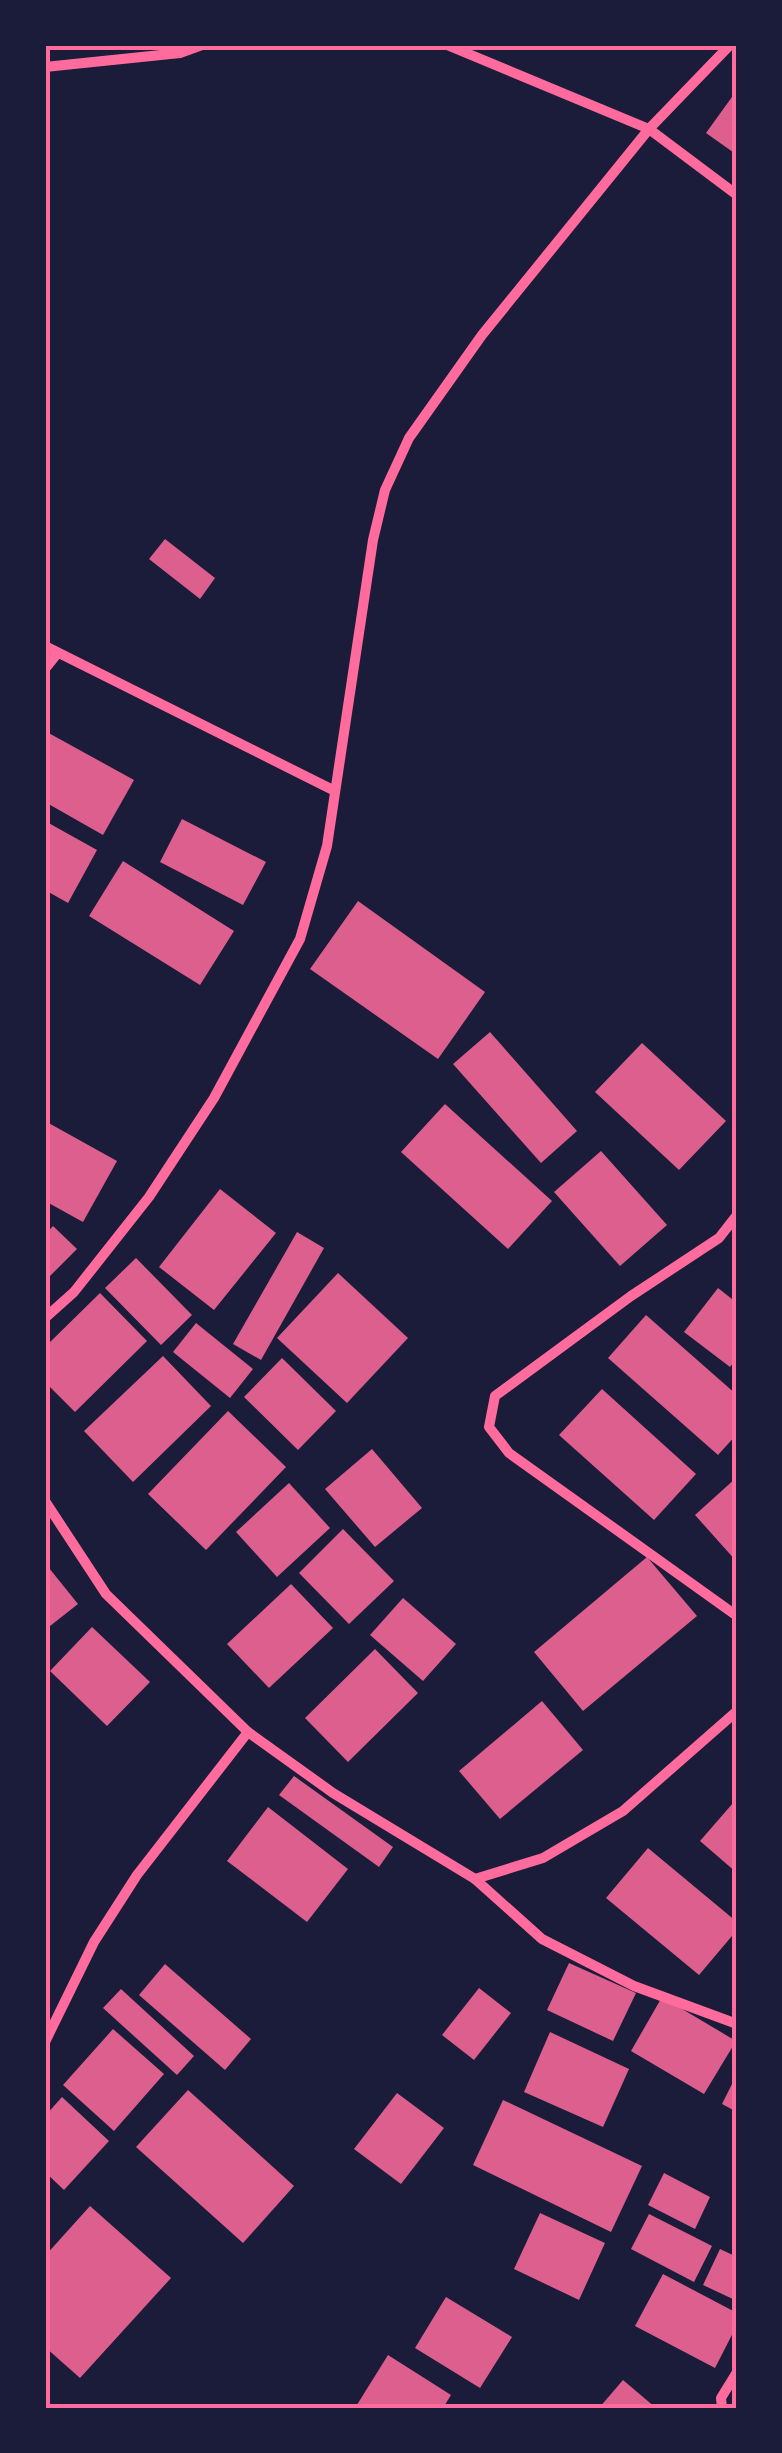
<svg xmlns="http://www.w3.org/2000/svg" width="782" height="2453" font-family="'Alegreya Sans',sans-serif">
  <rect width="100%" height="100%" fill="#1b1b3a"/>
  <!-- building -->
  <g fill="#dd5f8e">
    <path d="M737 90V155L706 133Z"/>
    <path d="M165 539 215 578 200 599 149 559Z"/>
    <path d="M45 731 134 780 103 835 45 802Z"/>
    <path d="M182 819 266 862 243 905 160 862Z"/>
    <path d="M45 821 97 850 68 903 45 890Z"/>
    <path d="M123 861 234 931 200 985 89 916Z"/>
    <path d="M358 901 485 992 438 1059 310 969Z"/>
    <path d="M490 1032 577 1131 541 1163 453 1064Z"/>
    <path d="M642 1043 726 1121 679 1170 595 1092Z"/>
    <path d="M445 1104 552 1201 508 1249 401 1152Z"/>
    <path d="M45 1121 117 1161 83 1222 45 1201Z"/>
    <path d="M601 1151 667 1225 620 1266 554 1192Z"/>
    <path d="M220 1189 276 1233 214 1310 159 1267Z"/>
    <path d="M53 1226 77 1249 45 1281V1235Z"/>
    <path d="M297 1232 324 1248 261 1360 233 1344Z"/>
    <path d="M136 1258 192 1315 161 1345 105 1288Z"/>
    <path d="M338 1273 408 1338 347 1403 277 1338Z"/>
    <path d="M718 1288 737 1303V1358L730 1367 684 1332Z"/>
    <path d="M100 1293 147 1341 75 1412 45 1382V1347Z"/>
    <path d="M646 1315 737 1395V1434L718 1455 608 1358Z"/>
    <path d="M196 1323 253 1369 230 1398 173 1352Z"/>
    <path d="M163 1356 211 1406 133 1482 84 1431Z"/>
    <path d="M282 1358 336 1411 298 1450 244 1397Z"/>
    <path d="M602 1389 696 1474 654 1520 559 1435Z"/>
    <path d="M228 1411 286 1467 206 1550 148 1494Z"/>
    <path d="M372 1449 422 1508 375 1547 325 1489Z"/>
    <path d="M737 1477V1562L695 1515Z"/>
    <path d="M289 1483 330 1528 277 1577 236 1532Z"/>
    <path d="M343 1529 394 1581 349 1624 299 1573Z"/>
    <path d="M647 1557 697 1616 583 1711 534 1652Z"/>
    <path d="M45 1563 78 1604 45 1630Z"/>
    <path d="M291 1584 333 1628 269 1688 227 1644Z"/>
    <path d="M403 1598 456 1644 423 1681 370 1635Z"/>
    <path d="M92 1627 150 1682 107 1726 50 1671Z"/>
    <path d="M375 1649 418 1693 348 1762 305 1718Z"/>
    <path d="M542 1701 583 1750 500 1819 459 1771Z"/>
    <path d="M294 1776 393 1847 379 1867 279 1795Z"/>
    <path d="M733 1803 737 1806V1873L700 1841Z"/>
    <path d="M268 1807 348 1869 307 1922 227 1861Z"/>
    <path d="M648 1848 737 1922V1930L699 1975 606 1898Z"/>
    <path d="M569 1963 636 1993 613 2041 547 2010Z"/>
    <path d="M165 1964 251 2039 225 2070 139 1995Z"/>
    <path d="M479 1988 511 2013 474 2060 442 2035Z"/>
    <path d="M121 1989 194 2056 177 2075 103 2008Z"/>
    <path d="M662 1997 736 2041 704 2094 631 2051Z"/>
    <path d="M113 2029 164 2074 114 2131 63 2085Z"/>
    <path d="M550 2032 629 2069 603 2127 524 2092Z"/>
    <path d="M737 2074V2112L722 2104Z"/>
    <path d="M188 2090 294 2186 243 2243 136 2147Z"/>
    <path d="M397 2093 444 2128 401 2184 354 2149Z"/>
    <path d="M62 2097 109 2141 64 2190 45 2172V2116Z"/>
    <path d="M503 2100 642 2166 611 2232 473 2165Z"/>
    <path d="M664 2173 710 2197 695 2229 648 2205Z"/>
    <path d="M90 2206 171 2278 80 2378 45 2347V2256Z"/>
    <path d="M540 2213 605 2243 579 2300 514 2269Z"/>
    <path d="M649 2214 712 2246 694 2282 631 2249Z"/>
    <path d="M720 2249 737 2257V2301L703 2285Z"/>
    <path d="M663 2274 737 2313V2325L715 2368 635 2326Z"/>
    <path d="M446 2297 512 2337 480 2388 415 2348Z"/>
    <path d="M388 2355 451 2395 443 2408H355Z"/>
    <path d="M623 2380 656 2408H599Z"/>
  </g>
  <g fill="none" stroke-linecap="round" stroke-linejoin="round">
    <!-- minor -->
    <g stroke="#ff6b9d" stroke-width="10">
      <path d="M447 45 649 129 737 195"/>
      <path d="M45 67 180 53 202 45"/>
      <path d="M45 646 335 791"/>
      <path d="M45 669 57 654"/>
      <path d="M737 1215 719 1238 631 1296 495 1396 489 1427 509 1453 737 1616"/>
      <path d="M45 1318 74 1292 149 1197 214 1098 300 939 327 846 373 540 385 490 409 438 482 335 649 129 730 45"/>
      <path d="M45 1501 106 1594 248 1732 333 1793 475 1879 542 1939 634 1986 737 2024"/>
      <path d="M475 1879 543 1858 623 1811 737 1711"/>
      <path d="M45 2042 94 1942 137 1875 248 1732"/>
      <path d="M722 2408 721 2398 737 2372"/>
    </g>
  </g>
  <!-- border -->
  <rect width="782" height="2453" fill="none" stroke="#1b1b3a" stroke-width="95"/>
  <rect x="48" y="48" width="686" height="2358" fill="none" stroke="#ff6b9d" stroke-width="4"/>
</svg>
